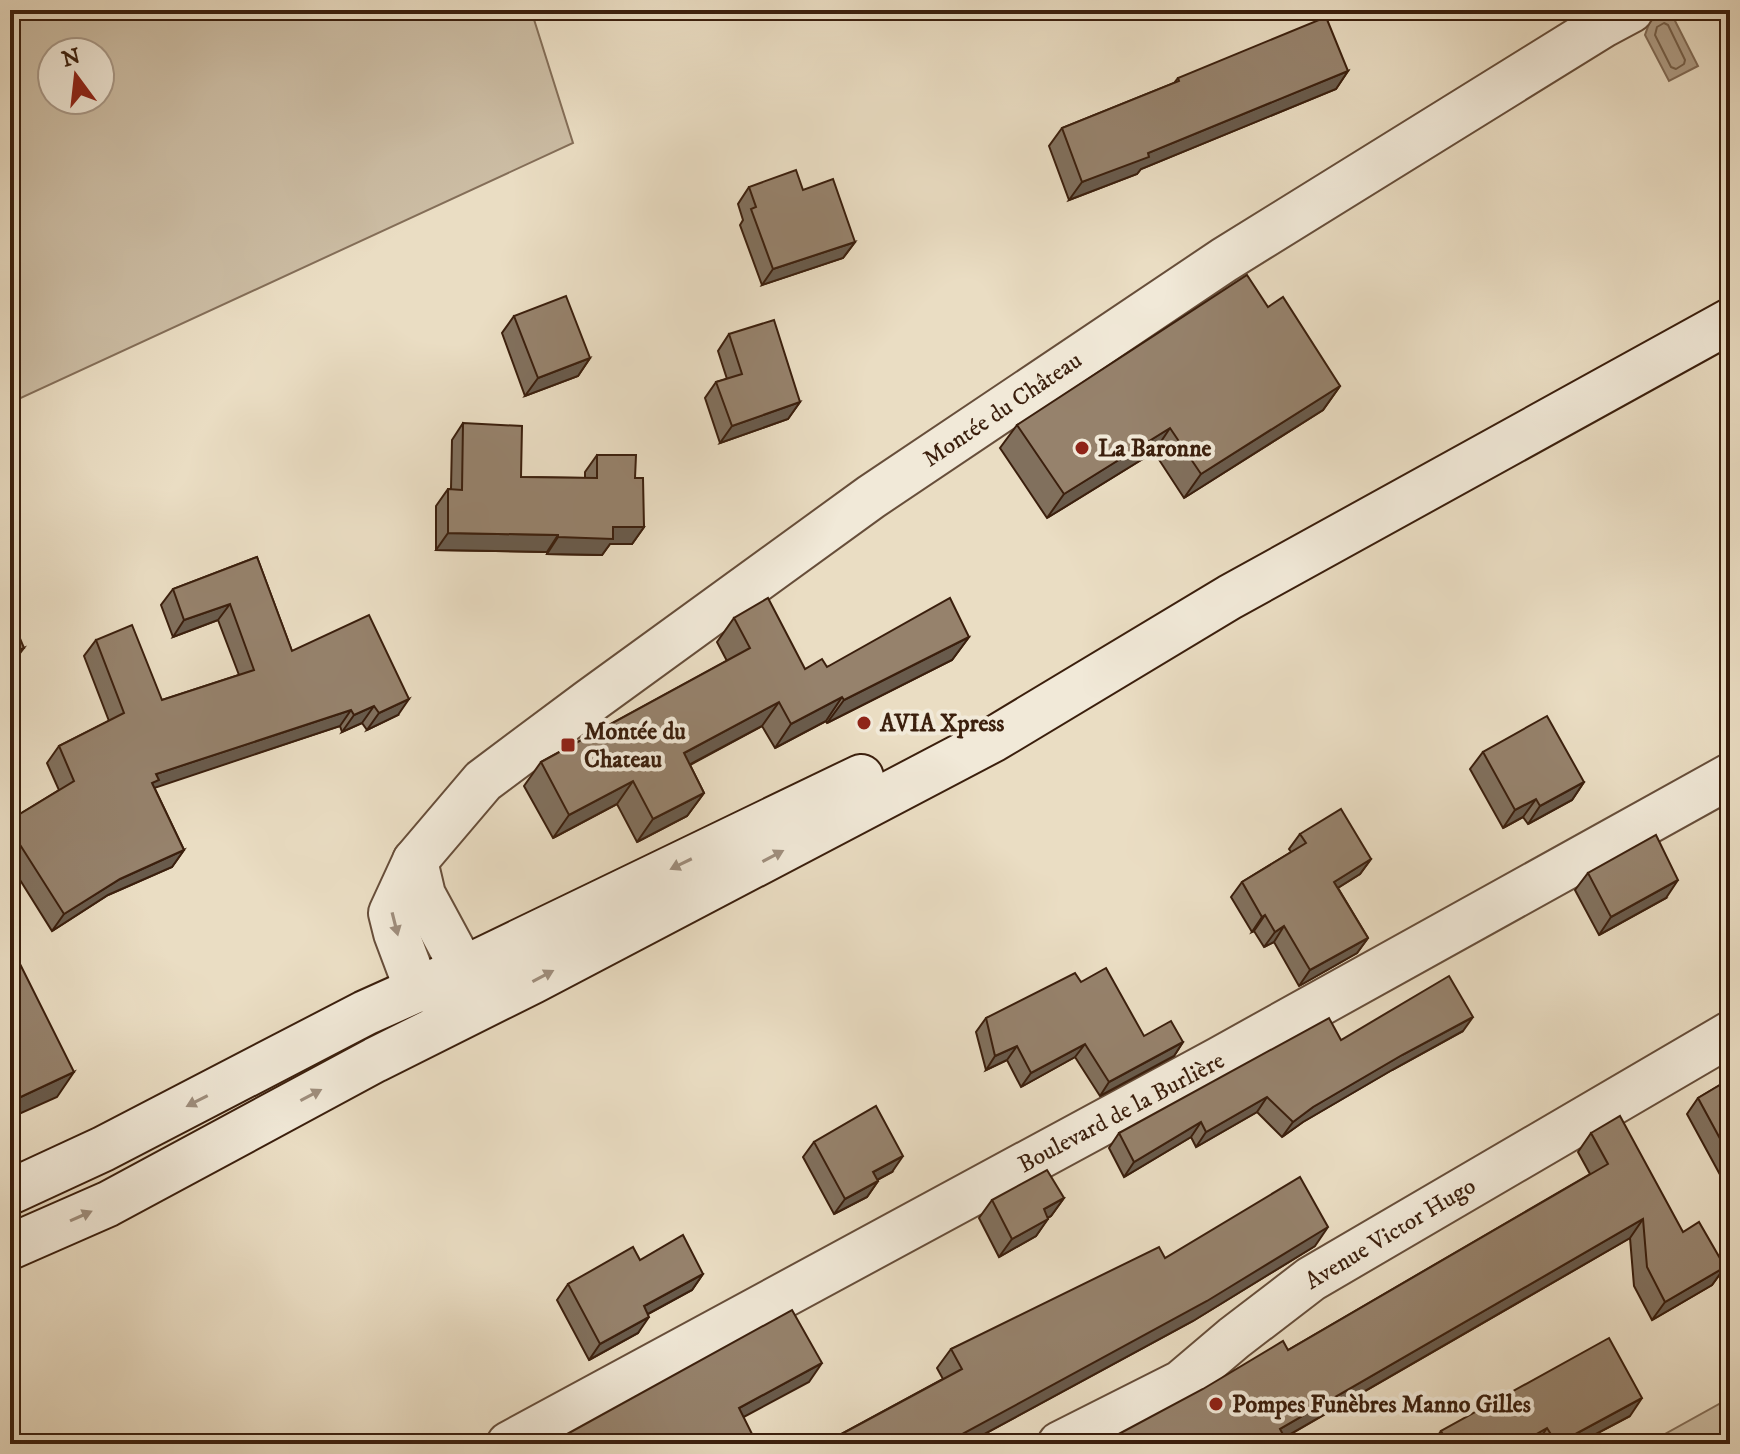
<svg xmlns="http://www.w3.org/2000/svg" width="1740" height="1454" font-family="'IM FELL DW Pica',serif">
  <rect width="100%" height="100%" fill="#eaddc3"/>
  <filter id="stains"><feTurbulence type="fractalNoise" baseFrequency=".0025" numOctaves="4"/><feColorMatrix values="0 0 0 0 .2 0 0 0 0 .09 0 0 0 0 .02 0 0 0 .5 -.17"/></filter>
  <radialGradient id="worn" r=".72"><stop offset=".6" stop-color="#630" stop-opacity="0"/><stop offset="1" stop-color="#630" stop-opacity=".3"/></radialGradient>
  <!-- green -->
  <g fill="#ccbda4" stroke="#846e58" stroke-width="2" fill-rule="evenodd">
    <path d="M10 10H531L573 143 10 403ZM52 52H100V100H52Z"/>
    <path d="M1730 1398V1444H1647Z"/>
  </g>
  <!-- water -->
  <path fill="#ae9c85" stroke="#806a55" stroke-width="2" d="M1670 11 1698 66 1669 81 1645 35 1650 21Z"/>
  <g fill="none" stroke-linecap="round" stroke-linejoin="round">
    <!-- shore -->
    <path stroke="#745e49" stroke-width="2" d="M1664 23 1668 25 1685 60 1684 64 1676 69 1671 67 1655 35 1657 27Z"/>
    <defs>
      <path id="minor" d="M509 1444 1220 1059 1730 776"/>
      <g id="tertiary">
        <path d="M415 861 423 895 463 969 432 992"/>
        <path d="M456 992 435 988 417 989 396 933 391 913 415 861 483 781 590 701 871 497 1224 260 1603 25 1631 10"/>
        <path d="M1060 1444 1181 1383 1234 1338 1311 1279 1730 1034"/>
      </g>
      <g id="secondary">
        <path d="M10 1192 103 1149 365 1013 463 969 861 777"/>
        <path d="M10 1247 108 1204 375 1060 533 981 994 739 1230 597 1730 321"/>
      </g>
    </defs>
    <!-- minor casing -->
    <use href="#minor" stroke="#674e3a" stroke-width="48"/>
    <!-- tertiary casing -->
    <use href="#tertiary" stroke="#674e3a" stroke-width="48"/>
    <!-- secondary casing -->
    <use href="#secondary" stroke="#3b1f0d" stroke-width="48"/>
    <!-- minor -->
    <use href="#minor" stroke="#f1e9d8" stroke-width="44"/>
    <!-- tertiary -->
    <use href="#tertiary" stroke="#f1e9d8" stroke-width="44"/>
    <!-- secondary -->
    <use href="#secondary" stroke="#f1e9d8" stroke-width="44"/>
  </g>
  <!-- wall -->
  <g fill="#81705d" stroke="#3b1f0d" stroke-width="2">
    <path d="M1730 49V76L1722 60Z"/>
    <path d="M1348 71 1336 89 1141 169 1137 174 1069 200 1049 146 1062 128 1174 83 1178 78Z"/>
    <path d="M749 187 803 190 855 242 843 258 762 285 740 225 743 220 738 204Z"/>
    <path d="M1268 307 1340 386 1323 410 1184 498 1154 452 1047 518 1000 448 1017 425Z"/>
    <path d="M514 316 590 358 578 376 525 396 502 333Z"/>
    <path d="M729 334 800 402 788 419 720 443 705 398 716 382 727 379 718 351Z"/>
    <path d="M463 423 521 477 585 478V472L597 455 635 478 644 527 632 544H610L602 555 547 554V552L436 550V506L448 489H451L452 440Z"/>
    <path d="M257 557 292 651 398 715 367 730 362 723 342 732 340 726 154 787 184 850 172 867 108 895 52 931 10 864V820L59 790 47 763 59 746 109 721 84 656 96 640 162 700 239 675 218 620 173 637 161 605 173 589Z"/>
    <path d="M734 618 805 669 827 667 969 637 952 660 827 723 826 721 775 748 762 726 690 765 704 793 687 816 637 842 617 804 553 838 524 786 541 762 727 661 717 642Z"/>
    <path d="M1483 752 1584 782 1572 800 1528 824 1523 817 1503 828 1470 769Z"/>
    <path d="M1300 834 1371 859 1360 874 1338 888 1368 938 1357 953 1299 986 1274 942 1264 947 1254 931 1252 932 1231 897 1242 882 1291 852 1289 849Z"/>
    <path d="M1588 873 1666 898 1599 935 1575 890Z"/>
    <path d="M1081 982 1144 1036 1183 1042 1174 1056 1100 1096 1075 1057 1021 1087 1007 1060 986 1070 976 1032 986 1018Z"/>
    <path d="M1463 1031 1392 1070 1303 1122 1282 1137 1257 1112 1196 1147 1191 1137 1124 1177 1109 1148 1119 1133 1341 1040Z"/>
    <path d="M1730 1079V1193L1687 1114 1698 1098Z"/>
    <path d="M1591 1133 1683 1232 1725 1267 1712 1285 1652 1320 1634 1286 1630 1238 1284 1438 1100 1444 1288 1350 1590 1174 1578 1152Z"/>
    <path d="M814 1142 892 1172 877 1180 878 1181 867 1197 834 1214 803 1157Z"/>
    <path d="M1064 1198 1051 1216 1048 1218 1036 1236 999 1257 979 1218 992 1200Z"/>
    <path d="M1315 1246 1193 1321 966 1444H823L943 1379 937 1368 951 1349 1165 1258Z"/>
    <path d="M640 1260 703 1274 692 1290 648 1314 638 1333 589 1360 557 1300 568 1284Z"/>
    <path d="M1630 1416 1577 1444H1432L1441 1431Z"/>
  </g>
  <!-- shaded-wall -->
  <g fill="#695b4c" stroke="#3b1f0d" stroke-width="2">
    <path d="M1348 71 1336 89 1141 169 1137 174 1069 200 1082 182 1148 153Z"/>
    <path d="M855 242 843 258 762 285 773 269Z"/>
    <path d="M590 358 578 376 525 396 538 378Z"/>
    <path d="M1340 386 1323 410 1184 498 1201 474Z"/>
    <path d="M800 402 788 419 720 443 732 426Z"/>
    <path d="M1170 428 1154 452 1047 518 1064 494Z"/>
    <path d="M613 527H644L632 544H610L602 555 547 554 558 537Z"/>
    <path d="M448 533 558 535 547 552 436 550Z"/>
    <path d="M230 604 218 620 173 637 184 620Z"/>
    <path d="M969 637 952 660 827 723 844 700Z"/>
    <path d="M24 648 12 664 10 665V654Z"/>
    <path d="M842 697 826 721 775 748 791 724Z"/>
    <path d="M409 699 398 715 367 730 379 713Z"/>
    <path d="M779 702 762 726 668 776 684 753Z"/>
    <path d="M374 706 362 723 342 732 354 715Z"/>
    <path d="M351 710 340 726 154 788 147 796 156 774Z"/>
    <path d="M633 781 617 804 553 838 569 815Z"/>
    <path d="M1584 782 1572 800 1528 824 1540 806Z"/>
    <path d="M704 793 687 816 637 842 653 819Z"/>
    <path d="M1536 799 1523 817 1503 828 1515 810Z"/>
    <path d="M184 850 172 867 108 895 52 931 64 914 120 879Z"/>
    <path d="M1371 859 1360 874 1323 897 1334 882Z"/>
    <path d="M1678 880 1666 898 1599 935 1611 917Z"/>
    <path d="M1265 915 1254 931 1252 932 1262 917Z"/>
    <path d="M1284 926 1274 942 1264 947 1275 932Z"/>
    <path d="M1368 938 1357 953 1299 986 1310 970Z"/>
    <path d="M1473 1017 1463 1031 1392 1070 1303 1122 1282 1137 1293 1122 1313 1107 1402 1055Z"/>
    <path d="M1183 1042 1174 1056 1100 1096 1109 1082Z"/>
    <path d="M1085 1044 1075 1057 1021 1087 1031 1073Z"/>
    <path d="M1017 1046 1007 1060 986 1070 995 1056Z"/>
    <path d="M74 1072 57 1097 10 1118V1102Z"/>
    <path d="M1267 1097 1257 1112 1196 1147 1206 1132Z"/>
    <path d="M1201 1122 1191 1137 1124 1177 1134 1162Z"/>
    <path d="M903 1156 892 1172 862 1188 873 1172Z"/>
    <path d="M878 1181 867 1197 834 1214 845 1199Z"/>
    <path d="M1064 1198 1051 1216 1031 1227 1044 1209Z"/>
    <path d="M1048 1219 1036 1236 999 1257 1012 1239Z"/>
    <path d="M1643 1219 1630 1238 1273 1444 1280 1429Z"/>
    <path d="M1328 1227 1315 1246 1193 1321 966 1444H944Z"/>
    <path d="M1725 1267 1712 1285 1652 1320 1665 1302Z"/>
    <path d="M703 1274 692 1290 633 1322 644 1306Z"/>
    <path d="M649 1317 638 1333 589 1360 600 1344Z"/>
    <path d="M822 1363 809 1382 725 1427 739 1408Z"/>
    <path d="M1642 1398 1630 1416 1577 1444H1557Z"/>
    <path d="M1547 1428 1536 1444H1519Z"/>
  </g>
  <!-- building -->
  <g fill="#96826c" stroke="#3b1f0d" stroke-width="2">
    <path d="M1326 17 1348 71 1148 153 1149 157 1082 182 1062 128 1179 81 1178 78Z"/>
    <path d="M796 170 803 190 833 179 855 242 773 269 751 209 756 207 749 187Z"/>
    <path d="M1247 275 1268 307 1283 297 1340 386 1201 474 1170 428 1064 494 1017 425Z"/>
    <path d="M566 296 590 358 538 378 514 316Z"/>
    <path d="M774 320 800 402 732 426 716 382 742 374 729 334Z"/>
    <path d="M463 423 522 426 521 477 597 478V455H636L635 478H643L644 527H613V539L558 537V535L448 533V489L462 490Z"/>
    <path d="M257 557 292 651 369 615 409 699 379 713 374 706 354 715 351 710 156 774 159 780 152 783 184 850 120 879 64 914 10 829V820L74 781 59 746 124 713 96 640 132 625 162 700 254 670 230 604 184 620 173 589Z"/>
    <path d="M768 598 805 669 822 659 827 667 950 598 969 637 844 700 842 697 791 724 779 702 684 753 704 793 653 819 633 781 569 815 541 762 750 648 734 618Z"/>
    <path d="M10 615 24 648 10 654Z"/>
    <path d="M1547 716 1584 782 1540 806 1536 799 1515 810 1483 752Z"/>
    <path d="M1341 809 1371 859 1334 882 1368 938 1310 970 1284 926 1275 932 1265 915 1262 917 1242 882 1306 843 1300 834Z"/>
    <path d="M1656 835 1678 880 1611 917 1588 873Z"/>
    <path d="M13 950 74 1072 10 1102V951Z"/>
    <path d="M1106 968 1144 1036 1171 1021 1183 1042 1109 1082 1085 1044 1031 1073 1017 1046 995 1056 986 1018 1075 973 1081 982Z"/>
    <path d="M1449 976 1473 1017 1402 1055 1313 1107 1293 1122 1267 1097 1206 1132 1201 1122 1134 1162 1119 1133 1329 1018 1341 1040Z"/>
    <path d="M1730 1079V1157L1698 1098Z"/>
    <path d="M876 1106 903 1156 873 1172 878 1181 845 1199 814 1142Z"/>
    <path d="M1620 1116 1683 1232 1699 1222 1725 1267 1665 1302 1647 1267 1643 1219 1280 1429 1288 1444H1100L1203 1389 1283 1341 1288 1350 1608 1164 1591 1133Z"/>
    <path d="M1047 1170 1064 1198 1044 1209 1048 1219 1012 1239 992 1200Z"/>
    <path d="M1300 1177 1328 1227 1207 1301 944 1444H823L962 1369 951 1349 1159 1247 1165 1258Z"/>
    <path d="M683 1235 703 1274 644 1306 649 1317 600 1344 568 1284 633 1247 640 1260Z"/>
    <path d="M792 1310 822 1363 739 1408 757 1444H679L675 1438 663 1444H549Z"/>
    <path d="M1609 1338 1642 1398 1557 1444 1547 1428 1519 1444H1448L1441 1431Z"/>
  </g>
  <!-- one-way arrows -->
  <defs><path id="oneway-solid" d="M-6-.8H1V-3.2L6.5 0L1 3.2V.8H-6Z" transform="scale(2)"/></defs>
  <g fill="#9f8e7d">
    <use href="#oneway-solid" transform="translate(773 856) rotate(-28)"/>
    <use href="#oneway-solid" transform="translate(681 864) rotate(154)"/>
    <use href="#oneway-solid" transform="translate(395 924) rotate(76)"/>
    <use href="#oneway-solid" transform="translate(543 976) rotate(-28)"/>
    <use href="#oneway-solid" transform="translate(311 1095) rotate(-28)"/>
    <use href="#oneway-solid" transform="translate(197 1101) rotate(153)"/>
    <use href="#oneway-solid" transform="translate(81 1216) rotate(-24)"/>
  </g>
  <!-- markers -->
  <g fill="#8f2418" stroke="#f1e9d8" stroke-width="3">
    <circle cx="1082" cy="448" r="8"/>
    <circle cx="864" cy="723" r="8"/>
    <rect x="560" y="737" width="16" height="16" rx="4"/>
    <circle cx="1216" cy="1404" r="8"/>
  </g>
  <g text-anchor="middle" stroke-width="8" stroke-linejoin="round" paint-order="stroke">
    <!-- street labels -->
    <g font-size="24" fill="#3b1f0d" stroke="#f1e9d8">
      <text transform="translate(1002 409) rotate(-34)" y="8">Montée du Château</text>
      <text transform="translate(1121 1112) rotate(-28)" y="8">Boulevard de la Burlière</text>
      <text transform="translate(1390 1233) rotate(-31)" y="8">Avenue Victor Hugo</text>
    </g>
    <!-- poi labels -->
    <g font-size="24" font-weight="bold" fill="#3b1f0d" stroke="#f1e9d8" text-anchor="start">
      <text x="1098" y="456">La Baronne</text>
      <text x="880" y="731">AVIA Xpress</text>
      <text x="584" y="739">Montée du<tspan x="584" dy="28">Chateau</tspan></text>
      <text x="1232" y="1412">Pompes Funèbres Manno Gilles</text>
    </g>
  </g>
  <!-- margin -->
  <rect width="1740" height="1454" fill="none" stroke="#eaddc3" stroke-width="40"/>
  <rect x="12" y="12" width="1716" height="1430" fill="none" stroke="#3b1f0d" stroke-width="4"/>
  <rect x="20" y="20" width="1700" height="1414" fill="none" stroke="#3b1f0d" stroke-width="2"/>
  <!-- north arrow -->
  <g transform="translate(76 76) rotate(345)"><circle r="38" fill="#f1e9d8" stroke="#a89887" stroke-width="2"/>
  <path d="M0-6L14 30L0 20L-14 30Z" fill="#8f2418"/>
  <text y="-12" font-size="22" font-weight="bold" text-anchor="middle" fill="#3b1f0d">N</text>
  </g>
  <rect width="100%" height="100%" filter="url(#stains)"/>
  <rect width="100%" height="100%" fill="url(#worn)"/>
</svg>
